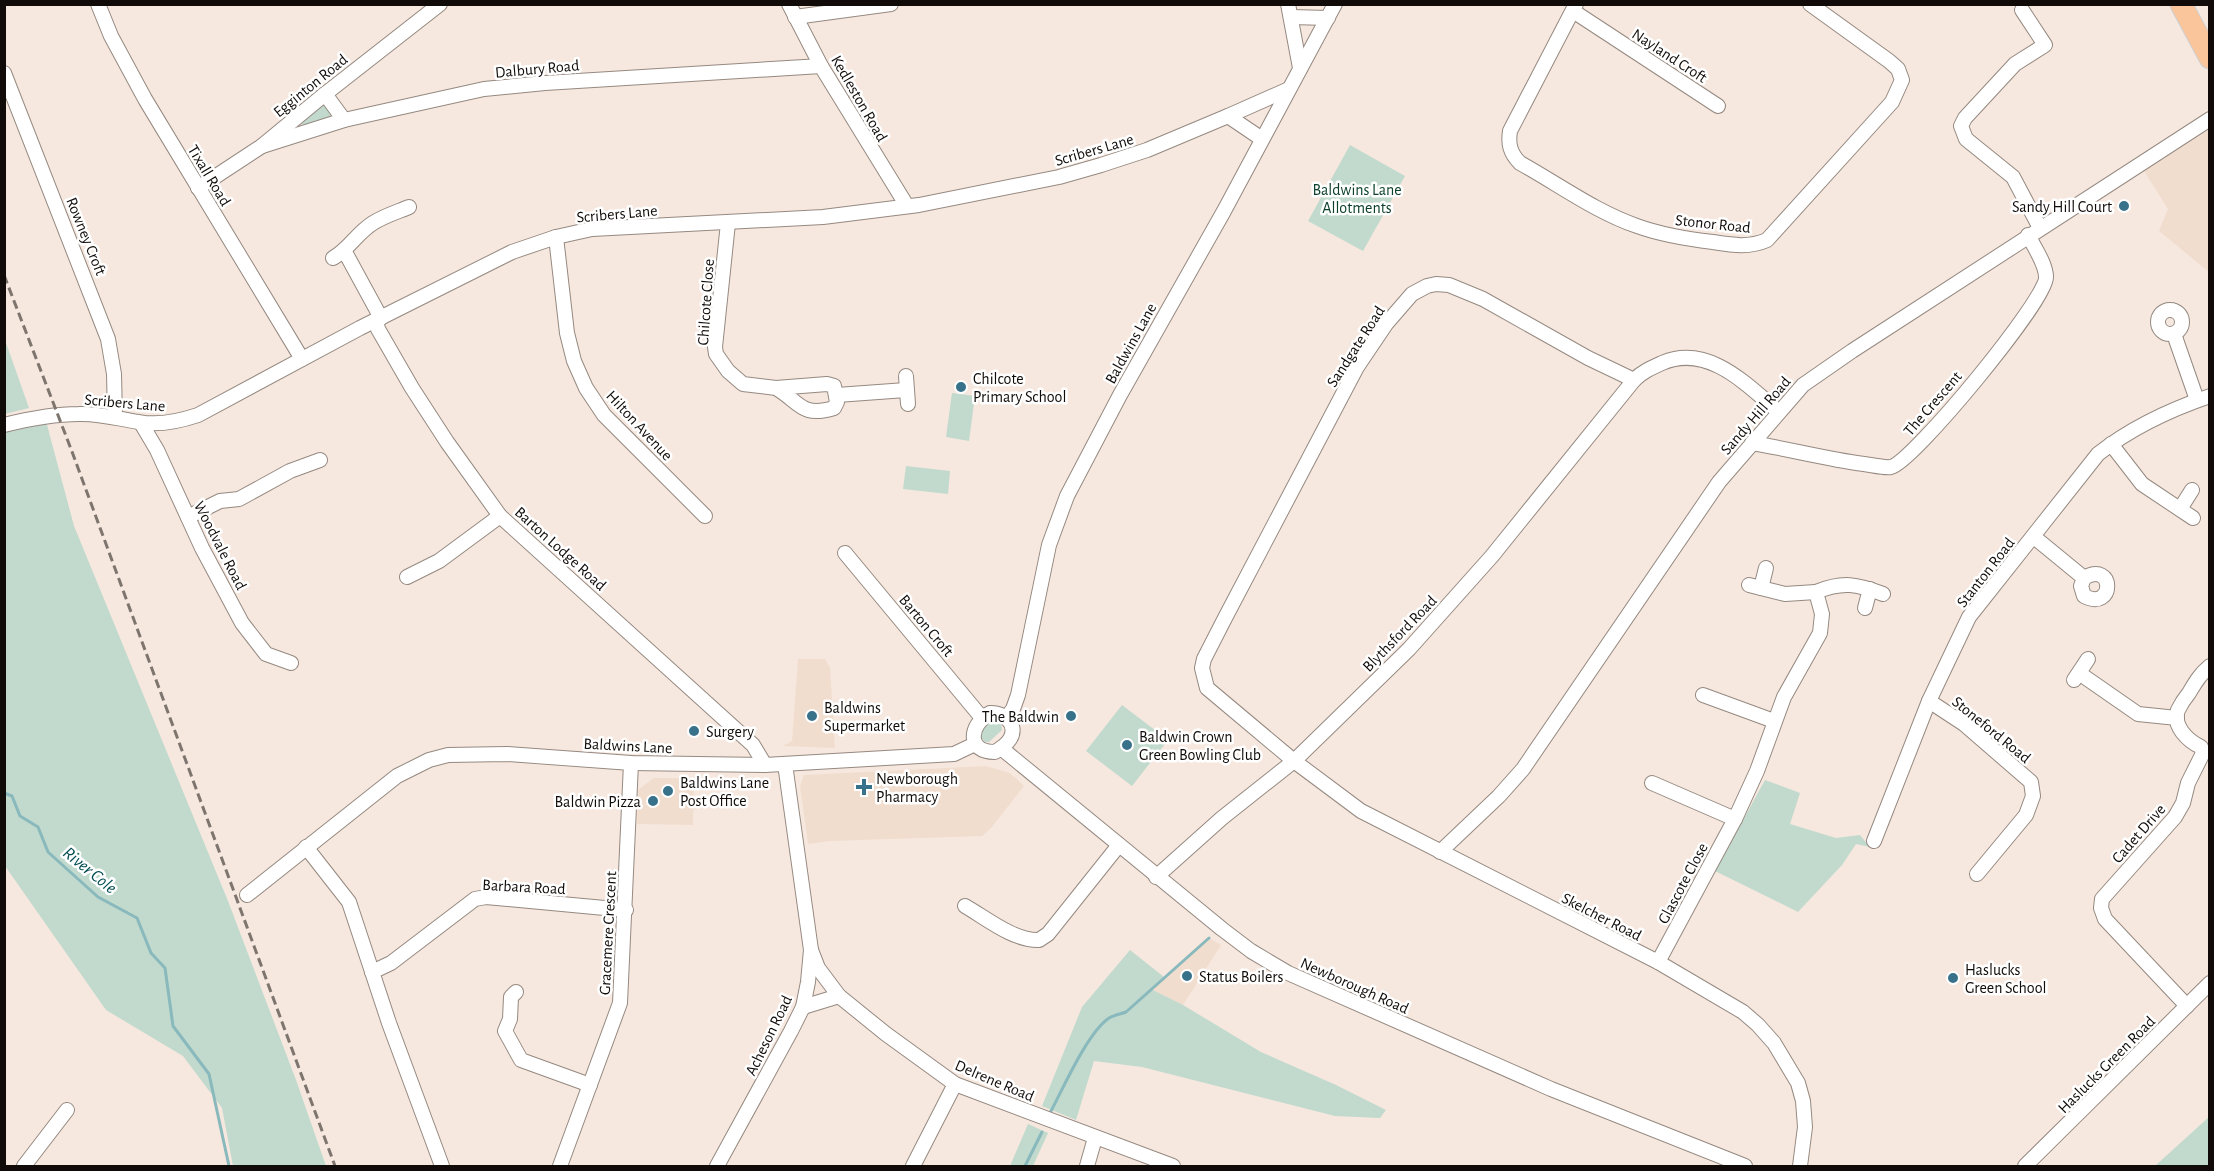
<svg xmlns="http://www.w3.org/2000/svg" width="2214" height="1171" font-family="'Alegreya Sans',sans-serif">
  <rect width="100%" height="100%" fill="#f6e8df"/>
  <!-- commercial -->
  <g fill="#f1ddce">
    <path d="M2209 130V272L2159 231 2168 209 2144 171Z"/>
    <path d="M798 659H825L830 668 835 748 783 746 792 741Z"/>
    <path d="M986 766 1010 773 1024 786 991 828 982 836 830 841 808 844 800 786 804 775Z"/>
    <path d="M654 778H694L693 825 637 824 638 790Z"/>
    <path d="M1209 938 1221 945 1183 1005 1151 989Z"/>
  </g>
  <!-- green -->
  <g fill="#c1dacd">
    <path d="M324 100 331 110 330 119 304 125 301 123Z"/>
    <path d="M1350 145 1405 176 1363 251 1308 221Z"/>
    <path d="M4 337 29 408 5 414H4Z"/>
    <path d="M952 393 975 396 969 441 946 437Z"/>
    <path d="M46 421 74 526 228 901 296 1080 326 1166H233L222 1108 183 1056 106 1010 5 866 4 431Z"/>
    <path d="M906 466 950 471 948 494 903 489Z"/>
    <path d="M1122 705 1168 740 1132 786 1086 751Z"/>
    <path d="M994 720 1001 722 1002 730 989 742H985L980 736V731Z"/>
    <path d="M1765 780 1800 793 1790 824 1836 838 1860 835 1870 847 1856 844 1842 865 1798 912 1715 871Z"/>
    <path d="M1130 950 1164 977 1151 989 1183 1005 1261 1052 1336 1085 1386 1110 1380 1118 1335 1116 1142 1067 1094 1061 1076 1120 1042 1106 1082 1007Z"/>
    <path d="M2209 1117V1166H2155Z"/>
    <path d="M1028 1124 1048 1133 1033 1166H1010Z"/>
  </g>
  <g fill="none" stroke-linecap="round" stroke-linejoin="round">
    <!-- stream -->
    <g stroke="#89b9bc" stroke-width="3">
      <path d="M4 793 12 796 20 816 38 827 48 852 98 897 137 918 151 953 165 968 173 1026 209 1074 229 1166"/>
      <path d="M1050 1113C1063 1089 1087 1033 1109 1018 1114 1015 1121 1014 1126 1012L1209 938"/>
      <path d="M1025 1166 1042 1132"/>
    </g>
    <defs>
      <g id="minor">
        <path d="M98 4 111 36 145 99 302 359"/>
        <path d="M789 4 821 66 907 206"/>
        <path d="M1288 4 1300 68"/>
        <path d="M1576 4 1510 131C1508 144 1510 153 1520 163 1558 184 1596 212 1637 226 1662 235 1687 239 1713 242 1732 245 1749 248 1767 240L1892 102 1902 80 1898 69 1889 61 1810 4"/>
        <path d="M2022 10 2045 45 2015 64 1965 118 1961 126 1966 139 2013 177 2040 228"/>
        <path d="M1573 11 1718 106"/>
        <path d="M795 17 891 4"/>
        <path d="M1291 17 1328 18"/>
        <path d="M4 73 108 339 114 374 115 417"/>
        <path d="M325 94 344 120"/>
        <path d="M1228 116 1289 89"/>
        <path d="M262 146 344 120 484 89 545 83 821 66"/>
        <path d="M198 188 262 146 325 94 440 4"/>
        <path d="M728 223 715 347 716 354 728 371 743 384 776 388 827 384 834 386 837 402 834 408C801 418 800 402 776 388"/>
        <path d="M556 237 567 333 574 361 586 388 604 415 705 516"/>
        <path d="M345 252 381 318"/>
        <path d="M333 258C349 249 357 233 373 223 384 216 397 212 409 207"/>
        <circle cx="2170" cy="322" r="12"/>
        <path d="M376 321 378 329 412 388 447 442 500 516 753 745 765 765"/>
        <path d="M2174 334 2197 400"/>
        <path d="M906 376 908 404"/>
        <path d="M837 395 906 390"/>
        <path d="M1779 412C1747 385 1708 343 1662 363 1651 368 1642 372 1634 380L1588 358 1483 299 1449 285 1436 284 1427 286 1412 294 1386 324 1357 367 1225 618 1204 659 1202 668 1207 688 1294 761 1361 811 1658 962 1743 1012 1758 1025 1774 1043 1798 1083 1803 1101 1805 1127 1800 1166"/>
        <path d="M141 423 157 450 202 548 242 623 266 654 291 663"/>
        <path d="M4 425C28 419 54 414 79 414 99 413 119 419 139 422 159 426 180 421 198 415L360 328 512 252 556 237 592 229 823 217 919 205 1059 177 1101 165 1147 150 1228 116 1262 139"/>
        <path d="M1752 443C1789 449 1826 459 1864 464 1872 465 1884 468 1891 467 1913 462 2048 298 2046 277 2046 264 2034 247 2028 235"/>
        <path d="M2111 444 2142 484 2193 518"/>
        <path d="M2180 509 2192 490"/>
        <path d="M188 517 220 501 239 499 290 471 320 460"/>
        <path d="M2034 537 2084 578C2115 560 2115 612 2084 596L2081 586 2084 578"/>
        <path d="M845 553 982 718"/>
        <path d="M407 577 439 561 500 516"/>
        <path d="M1749 585 1785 594 1816 592"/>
        <path d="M1761 588 1766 568"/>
        <path d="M1865 608 1870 589"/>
        <path d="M2079 673 2138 714 2177 718"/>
        <path d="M2074 680 2088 659"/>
        <path d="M1703 695 1774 721"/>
        <path d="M1929 701 1964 724 2031 782 2033 796 2026 815 1977 874"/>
        <path d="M990 713C1003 712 1019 724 1010 739 1007 744 1000 749 995 752 966 752 969 725 990 713Z"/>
        <path d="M1007 717 1013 709 1018 695 1049 545 1067 496 1120 395 1224 211 1335 4"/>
        <path d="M1001 748 1222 929 1251 951 1288 973 1551 1089 1745 1166"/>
        <path d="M1652 783 1735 819"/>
        <path d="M1874 841 1929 701 1969 617 2098 454C2132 427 2169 410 2210 396"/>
        <path d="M306 847 349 902 389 1023 442 1166"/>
        <path d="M1440 852 1499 796 1523 769 1719 482 1803 385 1852 351 2210 119"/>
        <path d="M1156 877 1222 818 1294 761 1409 649 1492 556 1634 380"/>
        <path d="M247 895 397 776 429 760 448 755 507 754 631 763 765 765 954 754 975 744"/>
        <path d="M965 906C986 918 1014 941 1039 940L1048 934 1119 845"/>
        <path d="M811 950 818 968 839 996 886 1034 955 1084 1173 1166"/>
        <path d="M1658 962 1735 819 1757 771 1784 697 1820 633 1822 614 1816 592C1843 581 1857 584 1883 594"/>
        <path d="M372 972 391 963 475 899 486 897 626 910"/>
        <path d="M516 992 511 997 510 1019 505 1031 521 1060 590 1085"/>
        <path d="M2187 1006 2105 919 2101 908 2102 899 2175 817 2183 803 2188 783 2203 753 2201 747C2188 741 2172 726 2178 710 2181 704 2185 698 2189 693 2195 683 2200 674 2210 666"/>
        <path d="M803 1007 839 996"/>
        <path d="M24 1166 67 1110"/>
        <path d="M560 1166 620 1003 631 763"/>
        <path d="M717 1166 791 1031 803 1007 808 982 811 950 785 764"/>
        <path d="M913 1166 955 1084"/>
        <path d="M1087 1166 1095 1138"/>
        <path d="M2025 1166 2210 983"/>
      </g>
      <path id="highway" d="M2181 4 2210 58"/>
    </defs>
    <!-- minor casing -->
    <use href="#minor" stroke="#958980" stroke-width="16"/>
    <!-- highway casing -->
    <use href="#highway" stroke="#cfcece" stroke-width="23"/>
    <!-- minor -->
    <use href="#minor" stroke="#fff" stroke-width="14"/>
    <!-- highway -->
    <use href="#highway" stroke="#fbc59c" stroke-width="21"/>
    <!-- rail -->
    <path stroke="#7e756f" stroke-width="3" stroke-dasharray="9 4.5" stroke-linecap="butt" d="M4 275 71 449 335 1166"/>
  </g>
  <!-- markers -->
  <g fill="#37718a" stroke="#fff" stroke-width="2">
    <circle cx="2124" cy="206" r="6"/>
    <circle cx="961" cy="387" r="6"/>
    <circle cx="812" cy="716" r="6"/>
    <circle cx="1071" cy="716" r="6"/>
    <circle cx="694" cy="731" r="6"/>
    <circle cx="1127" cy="745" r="6"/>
    <path d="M861 778h6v6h6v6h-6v6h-6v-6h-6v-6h6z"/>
    <circle cx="668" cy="791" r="6"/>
    <circle cx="653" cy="801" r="6"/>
    <circle cx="1187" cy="976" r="6"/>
    <circle cx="1953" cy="978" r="6"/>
  </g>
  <g text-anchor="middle" stroke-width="5" stroke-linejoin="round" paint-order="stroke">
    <!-- street labels -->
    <g font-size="16" fill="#100b09" stroke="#fff">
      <text transform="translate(1670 55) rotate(33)" y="6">Nayland Croft</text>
      <text transform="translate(537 68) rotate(-5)" y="6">Dalbury Road</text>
      <text transform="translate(310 85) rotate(-39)" y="6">Egginton Road</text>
      <text transform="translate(860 98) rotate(60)" y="6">Kedleston Road</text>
      <text transform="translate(1094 149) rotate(-16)" y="6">Scribers Lane</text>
      <text transform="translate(210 175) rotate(59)" y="6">Tixall Road</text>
      <text transform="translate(617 213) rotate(-5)" y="6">Scribers Lane</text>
      <text transform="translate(1713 223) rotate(6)" y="6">Stonor Road</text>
      <text transform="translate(87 236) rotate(68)" y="6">Rowney Croft</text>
      <text transform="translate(705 302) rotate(-86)" y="6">Chilcote Close</text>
      <text transform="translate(1130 343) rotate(-61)" y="6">Baldwins Lane</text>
      <text transform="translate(1355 346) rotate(-57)" y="6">Sandgate Road</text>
      <text transform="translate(125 402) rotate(5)" y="6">Scribers Lane</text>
      <text transform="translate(1932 403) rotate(-49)" y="6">The Crescent</text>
      <text transform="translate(1755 415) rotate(-49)" y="6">Sandy Hill Road</text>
      <text transform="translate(640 425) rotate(47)" y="6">Hilton Avenue</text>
      <text transform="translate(221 545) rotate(63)" y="6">Woodvale Road</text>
      <text transform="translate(561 548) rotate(42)" y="6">Barton Lodge Road</text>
      <text transform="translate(1985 572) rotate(-52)" y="6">Stanton Road</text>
      <text transform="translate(927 625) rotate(50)" y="6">Barton Croft</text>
      <text transform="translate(1399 633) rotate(-46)" y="6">Blythsford Road</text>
      <text transform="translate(1992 729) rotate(39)" y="6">Stoneford Road</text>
      <text transform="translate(628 745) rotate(3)" y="6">Baldwins Lane</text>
      <text transform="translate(2138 833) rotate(-49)" y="6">Cadet Drive</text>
      <text transform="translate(1682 883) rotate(-62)" y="6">Glascote Close</text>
      <text transform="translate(524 886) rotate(3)" y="6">Barbara Road</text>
      <text transform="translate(1602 916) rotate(27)" y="6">Skelcher Road</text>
      <text transform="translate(607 933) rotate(-87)" y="6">Gracemere Crescent</text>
      <text transform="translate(1355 985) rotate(24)" y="6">Newborough Road</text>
      <text transform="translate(768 1035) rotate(-64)" y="6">Acheson Road</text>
      <text transform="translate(2106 1064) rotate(-45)" y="6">Haslucks Green Road</text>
      <text transform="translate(995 1080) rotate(23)" y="6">Delrene Road</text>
    </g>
    <!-- park labels -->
    <g font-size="16" fill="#0c402c" stroke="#fff">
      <text x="1357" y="195">Baldwins Lane<tspan x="1357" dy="18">Allotments</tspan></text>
    </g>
    <!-- poi labels -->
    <g font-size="16" fill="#100b09" stroke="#fff" text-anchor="start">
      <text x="2112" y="212" text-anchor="end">Sandy Hill Court</text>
      <text x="973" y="384">Chilcote<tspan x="973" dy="18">Primary School</tspan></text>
      <text x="824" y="713">Baldwins<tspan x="824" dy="18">Supermarket</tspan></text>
      <text x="1059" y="722" text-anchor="end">The Baldwin</text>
      <text x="706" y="737">Surgery</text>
      <text x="1139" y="742">Baldwin Crown<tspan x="1139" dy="18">Green Bowling Club</tspan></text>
      <text x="876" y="784">Newborough<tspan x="876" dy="18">Pharmacy</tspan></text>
      <text x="680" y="788">Baldwins Lane<tspan x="680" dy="18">Post Office</tspan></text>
      <text x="641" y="807" text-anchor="end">Baldwin Pizza</text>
      <text x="1965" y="975">Haslucks<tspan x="1965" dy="18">Green School</tspan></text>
      <text x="1199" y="982">Status Boilers</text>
    </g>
    <!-- water labels -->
    <g font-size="18" font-style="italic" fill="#024d52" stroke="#fff">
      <text transform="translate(90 870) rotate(39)" y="6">River Cole</text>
    </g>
  </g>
  <!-- border -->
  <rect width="2214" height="1171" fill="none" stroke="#100b09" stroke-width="12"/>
</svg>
